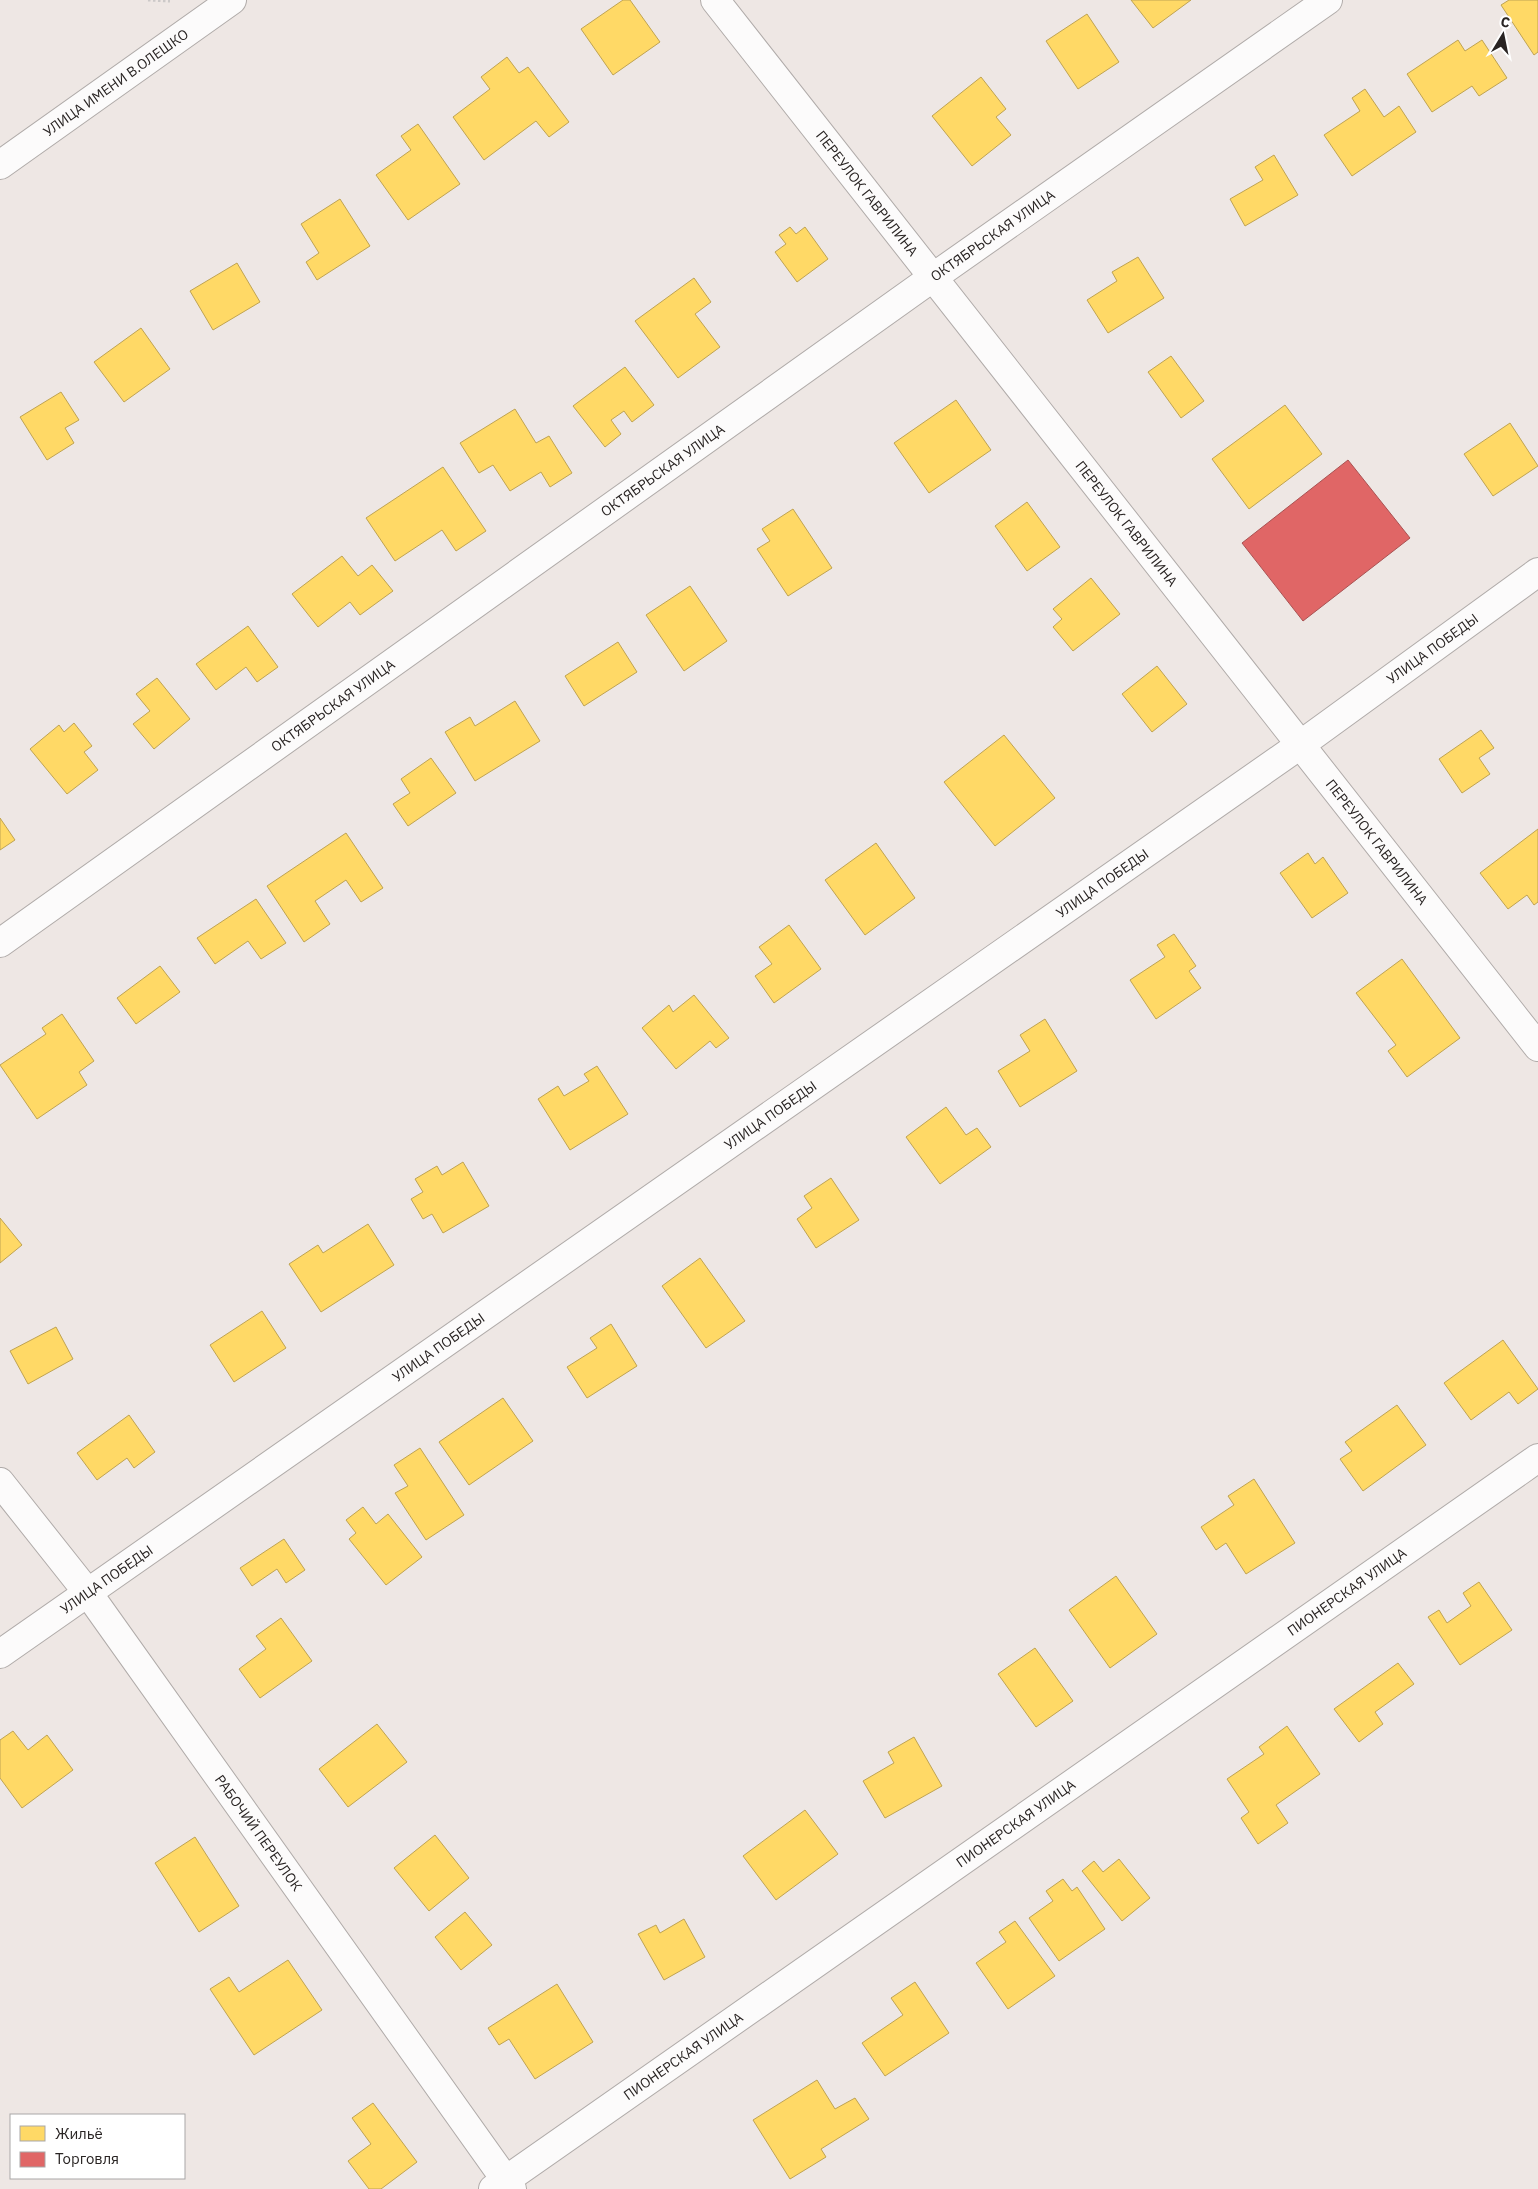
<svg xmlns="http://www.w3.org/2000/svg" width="1538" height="2189" font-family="'IBM Plex Sans',sans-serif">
  <rect width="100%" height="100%" fill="#eee7e4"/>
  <!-- homes -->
  <g fill="#ffd966" stroke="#bfa352">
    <path d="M623 0H630L660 42 613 75 581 29Z"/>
    <path d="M1131 0H1191L1153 28Z"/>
    <path d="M1509 0H1538V52L1534 55 1501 5Z"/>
    <path d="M1087 14 1119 62 1078 89 1046 41Z"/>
    <path d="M1458 40 1465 51 1482 40 1507 78 1479 96 1472 86 1432 112 1407 74Z"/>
    <path d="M507 57 519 73 528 67 569 122 549 137 536 121 484 160 453 117 490 89 481 77Z"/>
    <path d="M981 77 1006 109 996 117 1011 135 972 166 932 116Z"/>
    <path d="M1365 89 1384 117 1399 106 1416 132 1352 176 1324 135 1360 111 1352 98Z"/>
    <path d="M418 124 460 184 408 220 376 175 411 150 401 136Z"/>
    <path d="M1274 155 1298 195 1245 226 1230 199 1263 180 1255 167Z"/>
    <path d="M340 199 370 246 317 280 306 262 319 253 301 224Z"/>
    <path d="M790 227 796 234 805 227 828 259 797 282 775 252 786 244 779 235Z"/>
    <path d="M1138 257 1164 298 1108 333 1087 300 1117 281 1112 272Z"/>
    <path d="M237 263 260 302 213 330 190 291Z"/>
    <path d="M694 278 711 302 695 314 720 347 678 378 635 321Z"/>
    <path d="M141 328 170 369 124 402 94 362Z"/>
    <path d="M1171 356 1204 401 1181 418 1148 372Z"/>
    <path d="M625 367 654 405 632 422 624 411 611 420 621 434 605 447 573 406Z"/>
    <path d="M61 392 79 420 65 428 74 443 47 460 20 417Z"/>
    <path d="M956 400 991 450 929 493 894 443Z"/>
    <path d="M1285 405 1322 454 1249 509 1212 459Z"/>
    <path d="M515 409 536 443 549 436 572 473 550 487 541 472 510 491 493 465 479 473 460 443Z"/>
    <path d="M1510 423 1538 466 1493 496 1464 454Z"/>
    <path d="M443 467 486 531 456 551 442 530 395 561 366 518Z"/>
    <path d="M1027 502 1060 547 1027 571 995 526Z"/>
    <path d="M793 509 832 568 788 596 757 549 770 541 762 529Z"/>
    <path d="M342 556 358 576 372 565 393 591 360 615 350 602 318 627 292 594Z"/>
    <path d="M1091 578 1120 614 1073 651 1053 627 1062 619 1053 609Z"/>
    <path d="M690 586 727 641 684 671 646 615Z"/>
    <path d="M248 626 278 667 257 682 246 667 216 690 196 664Z"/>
    <path d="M618 642 637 672 584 706 565 676Z"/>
    <path d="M1157 666 1187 704 1152 732 1122 694Z"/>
    <path d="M157 678 190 719 154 749 133 724 150 711 136 694Z"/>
    <path d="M515 701 540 741 475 781 445 732 470 717 475 726Z"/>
    <path d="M74 723 92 746 84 752 98 770 67 794 30 749 59 725 64 732Z"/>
    <path d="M1481 730 1494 748 1479 758 1490 774 1462 793 1439 759Z"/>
    <path d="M1004 735 1055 798 995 846 944 782Z"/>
    <path d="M431 758 456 793 408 826 393 804 410 793 401 779Z"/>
    <path d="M0 818 15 840 0 850Z"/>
    <path d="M1538 829V902L1534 905 1527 895 1508 909 1480 873Z"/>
    <path d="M346 833 383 888 361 902 346 880 315 901 330 924 304 942 267 886Z"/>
    <path d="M876 843 915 898 865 935 825 880Z"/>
    <path d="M1308 853 1315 864 1323 857 1348 893 1312 918 1280 873Z"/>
    <path d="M256 899 286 943 261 959 248 941 215 964 197 938Z"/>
    <path d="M789 925 821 969 774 1003 755 976 772 964 759 947Z"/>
    <path d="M1174 934 1196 966 1189 971 1201 988 1156 1019 1130 980 1165 957 1157 945Z"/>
    <path d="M1402 959 1460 1038 1407 1077 1388 1051 1396 1045 1356 993Z"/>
    <path d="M160 966 180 992 136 1024 117 998Z"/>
    <path d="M694 995 729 1038 716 1048 710 1041 676 1069 642 1028 669 1005 673 1012Z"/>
    <path d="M62 1014 94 1061 79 1072 87 1085 37 1119 0 1065 46 1034 42 1028Z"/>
    <path d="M1045 1019 1077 1071 1020 1107 998 1071 1030 1051 1020 1035Z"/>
    <path d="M597 1066 628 1114 570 1150 538 1099 558 1086 564 1096 589 1081 584 1074Z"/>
    <path d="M946 1107 966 1135 977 1128 991 1147 940 1184 906 1137Z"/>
    <path d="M463 1162 489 1206 443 1233 432 1214 423 1219 411 1199 423 1192 415 1179 437 1166 442 1175Z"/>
    <path d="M831 1178 859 1220 816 1248 797 1219 812 1208 804 1196Z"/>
    <path d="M0 1218 22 1245 0 1263Z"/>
    <path d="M368 1224 394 1265 321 1312 289 1264 318 1245 323 1253Z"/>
    <path d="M700 1258 745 1321 706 1348 662 1286Z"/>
    <path d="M262 1311 286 1348 234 1382 210 1345Z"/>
    <path d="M611 1324 637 1366 587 1398 567 1367 597 1348 590 1338Z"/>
    <path d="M56 1327 73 1359 28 1384 10 1351Z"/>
    <path d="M1503 1340 1538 1389 1518 1404 1509 1392 1471 1420 1444 1383Z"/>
    <path d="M503 1398 533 1441 469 1485 439 1442Z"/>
    <path d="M1397 1405 1426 1445 1363 1491 1340 1459 1352 1451 1345 1442Z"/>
    <path d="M129 1415 155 1452 134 1468 127 1458 97 1480 77 1453Z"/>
    <path d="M420 1448 464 1515 426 1540 395 1493 408 1486 394 1465Z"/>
    <path d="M1254 1479 1295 1543 1246 1574 1226 1543 1216 1550 1201 1527 1234 1505 1228 1496Z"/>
    <path d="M363 1507 376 1524 388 1514 422 1557 386 1585 349 1539 356 1533 346 1520Z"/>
    <path d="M284 1539 305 1570 286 1583 277 1569 252 1586 240 1568Z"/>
    <path d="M1116 1576 1157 1634 1110 1668 1069 1610Z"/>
    <path d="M1479 1582 1512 1630 1460 1665 1428 1617 1439 1610 1447 1623 1471 1606 1463 1593Z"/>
    <path d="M281 1618 312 1661 260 1698 239 1669 266 1649 256 1636Z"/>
    <path d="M1035 1648 1073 1701 1036 1727 998 1674Z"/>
    <path d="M1398 1663 1414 1684 1375 1712 1383 1724 1359 1742 1334 1709Z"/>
    <path d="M377 1724 407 1762 348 1807 319 1769Z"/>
    <path d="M1287 1726 1320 1774 1276 1805 1288 1823 1258 1844 1241 1818 1249 1812 1227 1779 1264 1754 1259 1747Z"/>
    <path d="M13 1731 28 1750 47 1735 73 1770 22 1808 0 1778V1740Z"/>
    <path d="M914 1737 942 1786 885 1818 863 1781 894 1763 888 1752Z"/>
    <path d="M805 1810 838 1854 776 1900 743 1856Z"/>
    <path d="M435 1835 469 1878 429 1911 394 1868Z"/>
    <path d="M195 1837 239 1906 199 1932 155 1863Z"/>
    <path d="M1119 1859 1150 1898 1122 1921 1082 1871 1094 1861 1103 1872Z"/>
    <path d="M1063 1879 1072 1891 1077 1887 1105 1929 1059 1961 1029 1918 1053 1901 1046 1891Z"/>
    <path d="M465 1912 492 1945 461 1970 435 1937Z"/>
    <path d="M684 1919 705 1957 664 1980 638 1934 656 1925 660 1933Z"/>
    <path d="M1015 1921 1055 1976 1008 2009 976 1963 1006 1942 999 1932Z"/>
    <path d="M288 1960 322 2010 254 2055 210 1989 229 1977 239 1992Z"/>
    <path d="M915 1982 949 2033 885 2076 862 2043 903 2015 891 1998Z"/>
    <path d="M557 1984 593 2042 535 2079 509 2039 499 2045 488 2028Z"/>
    <path d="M817 2080 835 2109 855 2098 869 2119 821 2149 826 2157 790 2179 753 2120Z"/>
    <path d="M373 2103 417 2162 381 2189H369L348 2161 371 2144 352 2118Z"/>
  </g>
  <!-- shops -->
  <path fill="#e06666" stroke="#a95252" d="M1348 460 1410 538 1303 621 1242 543Z"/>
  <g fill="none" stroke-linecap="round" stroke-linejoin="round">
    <defs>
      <g id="street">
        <path id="s1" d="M715 0 1538 1047"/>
        <path id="s2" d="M0 165 232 0"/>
        <path id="s3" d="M0 943 932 278 1328 0"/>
        <path id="s4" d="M0 1482 88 1593 512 2189"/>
        <path id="s5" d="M0 1654 1300 745 1538 572"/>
        <path id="s6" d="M493 2189 1538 1458"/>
      </g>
    </defs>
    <!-- street casing -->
    <use href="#street" stroke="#b0aba9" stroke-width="30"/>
    <!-- path -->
    <path stroke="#ccc9c8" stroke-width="3" stroke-dasharray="2.5 2.5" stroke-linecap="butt" d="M148 0 170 1"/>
    <!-- street -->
    <use href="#street" stroke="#fcfbfb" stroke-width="28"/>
  </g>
  <g text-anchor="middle" stroke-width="5" stroke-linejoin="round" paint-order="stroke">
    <!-- street labels -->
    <g font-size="14" fill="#292423" stroke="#fff">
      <text dy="5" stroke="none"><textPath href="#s2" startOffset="142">УЛИЦА ИМЕНИ В.ОЛЕШКО</textPath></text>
      <text dy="5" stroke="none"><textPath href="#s1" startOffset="246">ПЕРЕУЛОК ГАВРИЛИНА</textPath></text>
      <text dy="5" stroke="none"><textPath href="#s3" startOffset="1219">ОКТЯБРЬСКАЯ УЛИЦА</textPath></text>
      <text dy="5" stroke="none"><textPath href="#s3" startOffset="814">ОКТЯБРЬСКАЯ УЛИЦА</textPath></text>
      <text dy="5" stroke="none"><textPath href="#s1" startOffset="666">ПЕРЕУЛОК ГАВРИЛИНА</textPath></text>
      <text dy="5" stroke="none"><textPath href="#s5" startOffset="1750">УЛИЦА ПОБЕДЫ</textPath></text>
      <text dy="5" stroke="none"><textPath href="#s3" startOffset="409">ОКТЯБРЬСКАЯ УЛИЦА</textPath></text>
      <text dy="5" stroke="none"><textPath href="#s1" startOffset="1071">ПЕРЕУЛОК ГАВРИЛИНА</textPath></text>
      <text dy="5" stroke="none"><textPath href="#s5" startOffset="1345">УЛИЦА ПОБЕДЫ</textPath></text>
      <text dy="5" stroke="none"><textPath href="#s5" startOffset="940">УЛИЦА ПОБЕДЫ</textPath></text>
      <text dy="5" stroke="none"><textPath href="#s5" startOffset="535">УЛИЦА ПОБЕДЫ</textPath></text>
      <text dy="5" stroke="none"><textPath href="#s5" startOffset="130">УЛИЦА ПОБЕДЫ</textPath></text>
      <text dy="5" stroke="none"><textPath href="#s6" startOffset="1042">ПИОНЕРСКАЯ УЛИЦА</textPath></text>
      <text dy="5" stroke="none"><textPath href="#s6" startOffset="638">ПИОНЕРСКАЯ УЛИЦА</textPath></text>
      <text dy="5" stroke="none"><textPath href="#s4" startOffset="436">РАБОЧИЙ ПЕРЕУЛОК</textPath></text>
      <text dy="5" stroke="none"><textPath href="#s6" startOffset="232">ПИОНЕРСКАЯ УЛИЦА</textPath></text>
    </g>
  </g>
  <!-- legend -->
  <rect x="10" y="2114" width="175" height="65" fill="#ffffff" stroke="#a9a7a7"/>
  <rect x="20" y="2126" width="25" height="15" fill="#ffd966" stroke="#a9a7a7"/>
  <text x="55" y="2139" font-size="15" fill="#292423">Жильё</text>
  <rect x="20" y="2152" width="25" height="15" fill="#e06666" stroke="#a9a7a7"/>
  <text x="55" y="2164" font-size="15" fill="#292423">Торговля</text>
  <!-- north arrow -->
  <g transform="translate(1503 35) rotate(10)" stroke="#ffffff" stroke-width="4" paint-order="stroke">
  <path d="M0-4L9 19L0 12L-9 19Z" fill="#292423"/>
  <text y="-8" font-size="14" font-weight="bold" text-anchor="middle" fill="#292423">С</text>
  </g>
</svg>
